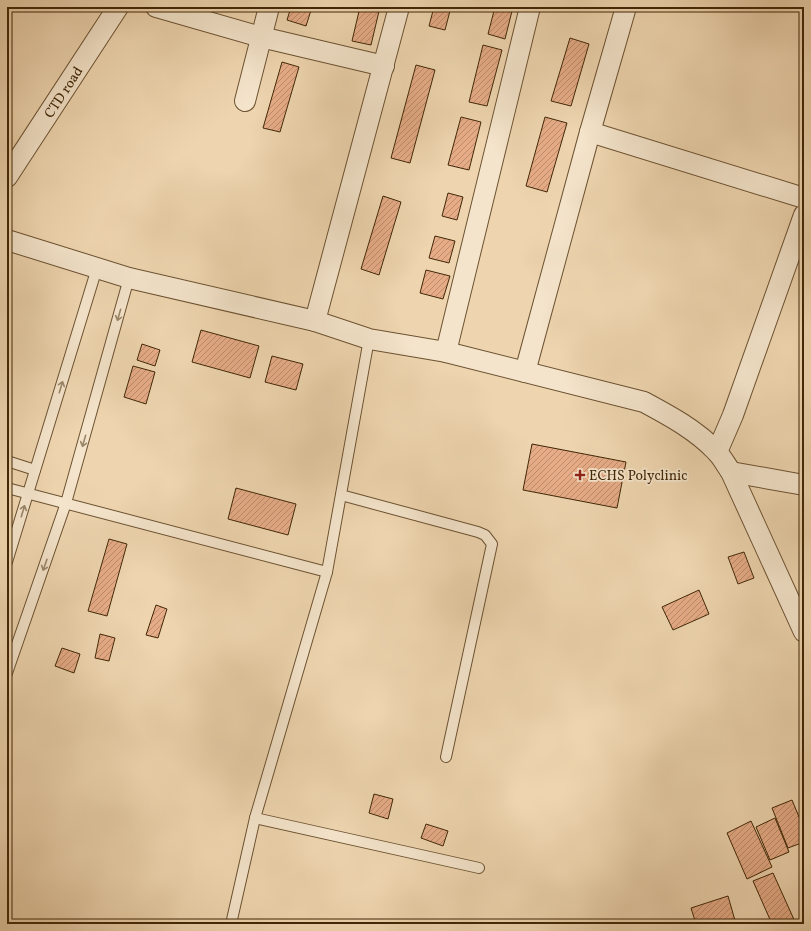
<svg xmlns="http://www.w3.org/2000/svg" width="811" height="931" font-family="Vollkorn,serif">
  <defs>
    <pattern id="building-hatch" width="6" height="6" patternUnits="userSpaceOnUse"><rect width="6" height="6" fill="#e6ac87"/><path d="M-1 1l2-2M0 6l6-6M5 7l2-2" fill="none" stroke="#bc8c6c"/></pattern>
  </defs>
  <rect width="100%" height="100%" fill="#eed5af"/>
  <filter id="stains"><feTurbulence type="fractalNoise" baseFrequency=".005" numOctaves="4"/><feColorMatrix values="0 0 0 0 .2 0 0 0 0 .09 0 0 0 0 .02 0 0 0 .5 -.17"/></filter>
  <radialGradient id="worn" r=".72"><stop offset=".6" stop-color="#630" stop-opacity="0"/><stop offset="1" stop-color="#630" stop-opacity=".3"/></radialGradient>
  <!-- building -->
  <g fill="url(#building-hatch)" stroke="#412707">
    <path d="M291 7H312L306 26 287 20Z"/>
    <path d="M360 7H380L371 45 352 41Z"/>
    <path d="M434 7H451L445 30 429 26Z"/>
    <path d="M495 7H513L505 39 488 34Z"/>
    <path d="M570 38 589 44 571 106 551 101Z"/>
    <path d="M483 45 502 50 487 106 469 102Z"/>
    <path d="M282 62 299 67 280 132 263 128Z"/>
    <path d="M416 65 435 70 410 163 391 158Z"/>
    <path d="M461 117 481 122 469 170 448 165Z"/>
    <path d="M545 117 567 123 547 192 526 186Z"/>
    <path d="M448 193 463 197 457 220 442 216Z"/>
    <path d="M383 196 401 202 379 275 361 269Z"/>
    <path d="M435 236 455 241 449 263 429 258Z"/>
    <path d="M426 270 450 276 443 299 420 293Z"/>
    <path d="M201 330 259 346 250 378 192 362Z"/>
    <path d="M142 344 160 350 155 366 137 360Z"/>
    <path d="M272 356 303 364 296 390 265 382Z"/>
    <path d="M133 366 155 372 146 404 124 397Z"/>
    <path d="M532 444 626 462 617 508 523 490Z"/>
    <path d="M236 488 296 504 288 535 228 519Z"/>
    <path d="M109 539 127 544 107 616 88 611Z"/>
    <path d="M744 552 754 578 738 584 728 557Z"/>
    <path d="M699 590 709 614 673 630 662 607Z"/>
    <path d="M156 605 167 609 158 638 146 635Z"/>
    <path d="M100 634 115 638 109 661 95 658Z"/>
    <path d="M62 648 80 654 74 673 55 666Z"/>
    <path d="M374 794 393 799 388 819 369 813Z"/>
    <path d="M792 800 804 829V842L788 848 772 808Z"/>
    <path d="M775 818 789 852 770 860 756 827Z"/>
    <path d="M751 821 772 867 747 879 727 833Z"/>
    <path d="M426 824 448 831 443 846 421 838Z"/>
    <path d="M773 873 796 924H772L753 881Z"/>
    <path d="M728 896 736 924H696L691 908Z"/>
  </g>
  <g fill="none" stroke-linecap="round" stroke-linejoin="round">
    <defs>
      <g id="lane">
        <path d="M7 461 35 470"/>
        <path d="M7 488 327 572"/>
        <path d="M341 495 478 532 485 535 492 544 446 757"/>
        <path d="M7 562 97 268"/>
        <path d="M7 673 66 503 129 278"/>
        <path d="M255 818 479 868"/>
        <path d="M231 924 255 818 327 572 369 339"/>
      </g>
      <g id="street">
        <path d="M156 7 261 37 384 66"/>
        <path d="M245 101 269 7"/>
        <path d="M590 132 804 198"/>
        <path d="M7 177 118 7"/>
        <path d="M7 240 129 278 315 321 369 339 446 352 644 402C670 416 696 430 716 451 722 457 726 465 731 472L804 632"/>
        <path d="M315 321 399 7"/>
        <path d="M446 352 530 7"/>
        <path d="M525 372 590 132 626 7"/>
        <path d="M717 452 733 415 804 215"/>
        <path d="M731 472 804 485"/>
      </g>
    </defs>
    <!-- lane casing -->
    <use href="#lane" stroke="#6c5231" stroke-width="12"/>
    <!-- street casing -->
    <use href="#street" stroke="#6c5231" stroke-width="22"/>
    <!-- lane -->
    <use href="#lane" stroke="#f4e4cb" stroke-width="10"/>
    <!-- street -->
    <use href="#street" stroke="#f4e4cb" stroke-width="20"/>
  </g>
  <!-- one-way arrows -->
  <defs><path id="oneway-shaft" d="M-6 0H5M1.5-3L5.5 0L1.5 3" fill="none" stroke-width="1.6" stroke-linecap="round" stroke-linejoin="round"/></defs>
  <g stroke="#9a8669">
    <use href="#oneway-shaft" transform="translate(119 315) rotate(106)"/>
    <use href="#oneway-shaft" transform="translate(61 387) rotate(-73)"/>
    <use href="#oneway-shaft" transform="translate(84 441) rotate(106)"/>
    <use href="#oneway-shaft" transform="translate(23 511) rotate(-73)"/>
    <use href="#oneway-shaft" transform="translate(45 565) rotate(109)"/>
  </g>
  <!-- markers -->
  <path fill="#8f2418" stroke="#f4e4cb" stroke-width="1.5" d="M578 469h4v4h4v4h-4v4h-4v-4h-4v-4h4z"/>
  <g text-anchor="middle" stroke-width="3.5" stroke-linejoin="round" paint-order="stroke">
    <!-- street labels -->
    <g font-size="14" fill="#412707" stroke="#f4e4cb">
      <text transform="translate(63 92) rotate(-57)" y="5">CTD road</text>
    </g>
    <!-- poi labels -->
    <g font-size="14" fill="#412707" stroke="#f4e4cb" text-anchor="start">
      <text x="589" y="480">ECHS Polyclinic</text>
    </g>
  </g>
  <!-- margin -->
  <rect width="811" height="931" fill="none" stroke="#eed5af" stroke-width="24"/>
  <rect x="8" y="8" width="795" height="915" fill="none" stroke="#412707" stroke-width="2"/>
  <rect x="12" y="12" width="787" height="907" fill="none" stroke="#412707"/>
  <rect width="100%" height="100%" filter="url(#stains)"/>
  <rect width="100%" height="100%" fill="url(#worn)"/>
</svg>
